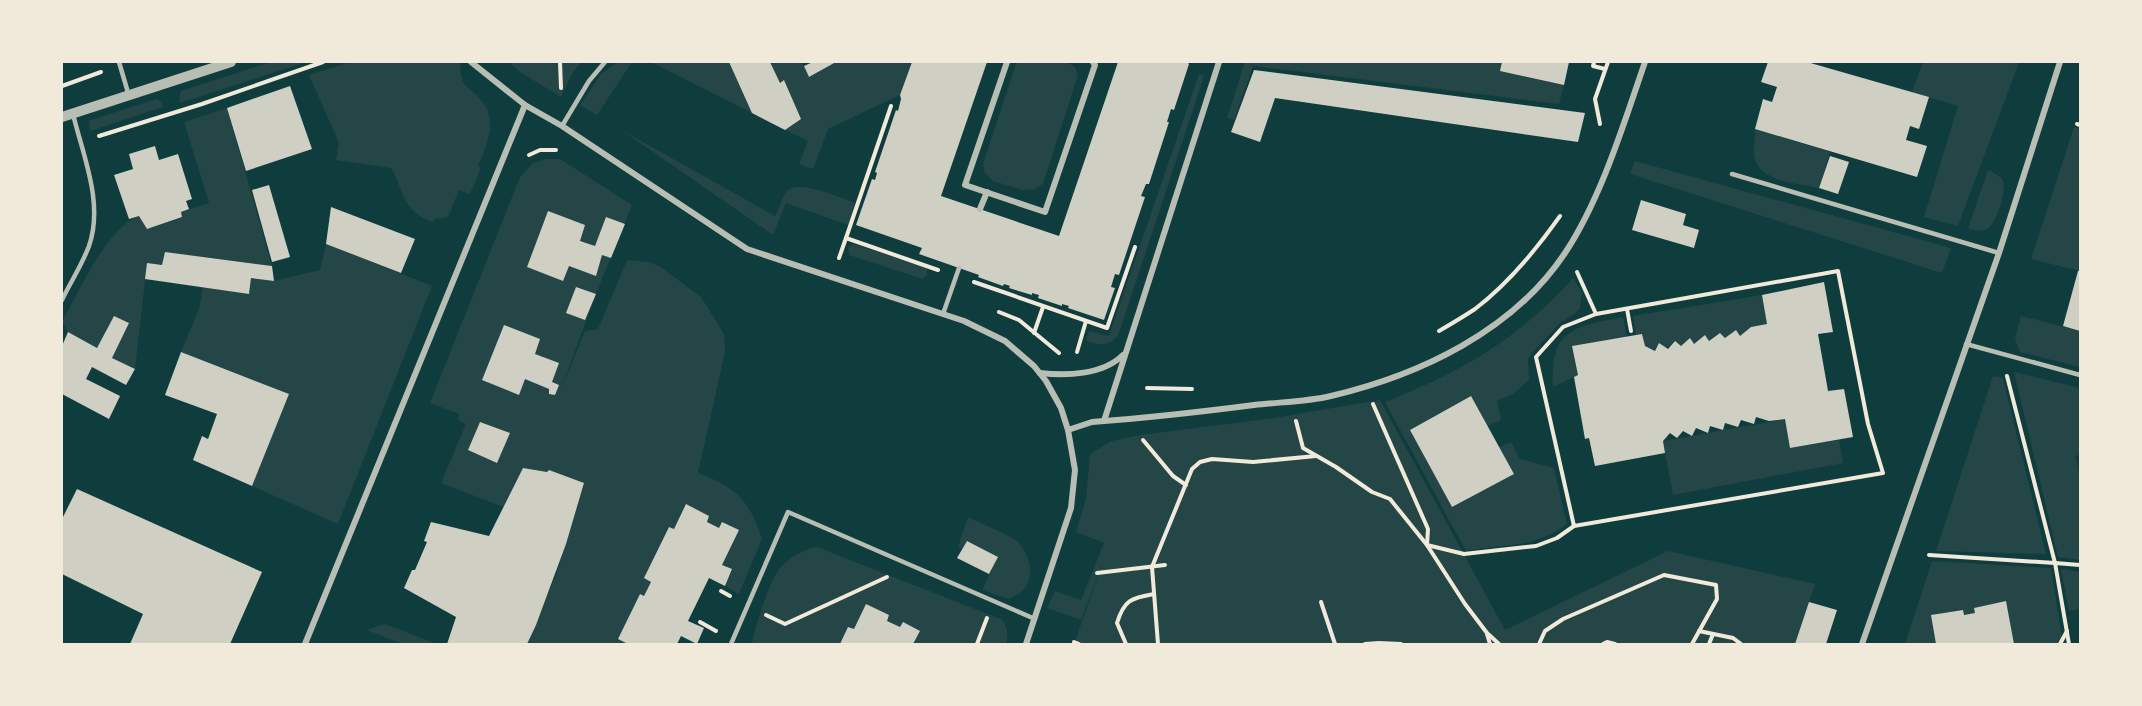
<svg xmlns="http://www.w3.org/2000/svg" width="2142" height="706" font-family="'Asap Condensed',sans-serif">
  <rect width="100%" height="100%" fill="#0f3d3e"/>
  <!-- green -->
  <g fill="#244646" fill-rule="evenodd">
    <path d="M271 62H306L180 103 179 97 181 91Z"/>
    <path d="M350 62H458L460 64C461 87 465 83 480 99 499 118 487 145 478 166L481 168 470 194 459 190 448 217 434 219 433 222C402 211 405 193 391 168L336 160 339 143 309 75Z"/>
    <path d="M509 62H581L572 74 561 97 520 72Z"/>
    <path d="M618 62H632L597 115 580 105 602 73Z"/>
    <path d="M651 62H729L752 113Z"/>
    <path d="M770 62H801L810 77 836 62H912L900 95 828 129 813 169 799 164 808 141 785 130 801 119 784 81 780 83Z"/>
    <path d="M1019 62H1067L1075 67 1078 75 1043 184 1034 189 1023 190 993 181 985 173 983 164 1016 64Z"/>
    <path d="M1245 62H1502L1501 71 1564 85 1559 104 1253 66 1234 120 1227 118Z"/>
    <path d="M1923 62H2019L1958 226 1924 217 1958 106 1912 92Z"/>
    <path d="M1199 74 1204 76 1119 333C1111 347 1099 346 1086 340L1089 331 1109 336Z"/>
    <path d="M156 99 161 101 163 107 90 131 89 122 91 120Z"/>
    <path d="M227 108 272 266 166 252 162 265 147 263 135 369 112 358 129 323 114 316 97 348 68 332 62 322C78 293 108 226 139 216L147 229 182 218 181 212 209 203 184 122Z"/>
    <path d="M2074 127 2080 129V271L2031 259Z"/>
    <path d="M1755 129 1830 152 1819 188C1798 183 1755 182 1754 153 1754 145 1755 137 1755 129Z"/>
    <path d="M623 131 775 216C779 209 782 197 787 191 798 179 841 198 855 203L848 225 786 203 773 235Z"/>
    <path d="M546 159H560L632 205 596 294 560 392 585 331 598 329 627 260 648 262 659 266 701 297 724 334 725 352 698 473C736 487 750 501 762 539L739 594 725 586 732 570 722 565 739 530 719 528 707 522 709 516 686 505 674 529 669 527 644 578 651 582 644 596 640 594 618 639 628 644H527L556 575 584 484 547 472 523 468 503 507 441 483 466 424 458 420 459 414 430 403 520 177 533 163ZM480 422 510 433 497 463 468 450Z"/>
    <path d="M1635 161 1951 248 1942 273 1630 174Z"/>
    <path d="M1988 170C1993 173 2000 175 2003 181 2007 190 1996 225 1987 229 1981 232 1974 230 1968 229Z"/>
    <path d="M326 244 432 286 338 524 252 486 289 394 181 352 199 309 203 287 249 294 251 278 274 281 320 270Z"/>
    <path d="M854 244 927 268V275L923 279 849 255 848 247Z"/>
    <path d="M1573 278 1582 292 1580 308 1576 313 1560 323 1531 354 1528 359 1529 380 1514 393 1497 401 1501 420 1487 426 1470 396 1410 430 1452 507 1514 474 1499 447 1511 442 1520 459 1554 468 1567 524C1534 549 1505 544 1466 551L1385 402C1462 372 1518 339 1573 278Z"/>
    <path d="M1762 295 1767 324 1751 327 1740 336 1736 330 1725 338 1720 333 1709 341 1705 335 1694 344 1681 346 1674 341C1665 352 1658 352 1645 346L1642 334 1636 335 1633 316Z"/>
    <path d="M2021 316 2080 331V367L2020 352 2015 339Z"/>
    <path d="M1623 317 1627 337 1578 375 1553 387C1550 329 1573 327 1623 317Z"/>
    <path d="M2014 372 2080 388V454L2076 456 2080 483V560L2058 557Z"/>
    <path d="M1993 376 2003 378 2046 554 1936 551Z"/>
    <path d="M1380 400 1505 630 1668 551 1815 584 1795 644H1074L1104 559 1081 620 1047 608 1055 591 1081 600 1104 543 1076 532 1086 499 1090 454 1112 441 1140 435 1274 418Z"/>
    <path d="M1785 419 1791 448 1839 440 1843 463 1673 495 1663 441Z"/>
    <path d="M968 517C983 524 1000 531 1014 539 1030 549 1037 580 1021 592 1018 595 1012 597 1009 599L982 590 998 557 967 541 962 549 958 547Z"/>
    <path d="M817 547 1003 620 1007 630V644H752C754 629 770 579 780 568 790 557 803 550 817 547Z"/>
    <path d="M1932 561 2051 568 2063 644H2014L2006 601 1975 608V613L1964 615 1963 610 1932 615 1936 644H1905Z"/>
    <path d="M2061 569 2080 572V609L2069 611Z"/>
    <path d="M385 624 437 644H402L367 630Z"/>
  </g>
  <!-- building -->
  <g fill="#cfcfc3">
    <path d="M729 62H770L780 83 784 80 801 119 785 130 752 113Z"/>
    <path d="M813 62H836L809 77 804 66Z"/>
    <path d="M912 62H987L941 196 1059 236 1118 62H1187L1189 64 1174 110 1171 109 1167 122H1169L1149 184H1146L1141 196 1145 197 1119 275 1115 274 1111 287 1115 288 1104 320 1068 308 1069 306 1062 304V306L1038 298 1039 295 1032 293V295L1009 288 1010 286 1004 284 1003 286 978 277 979 275 919 254 922 248 856 225 872 179 875 180 877 173 875 172 896 110 898 111 901 99 900 95Z"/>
    <path d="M1502 62H1569L1564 85 1500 71Z"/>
    <path d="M1768 62H1807L1929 97 1919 129 1910 126 1906 140 1927 146 1917 177 1755 129 1763 99 1772 102 1777 87 1761 82Z"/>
    <path d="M1254 70 1585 113 1578 142 1275 98 1260 142 1231 132Z"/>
    <path d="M290 86 312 149 246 171 227 108Z"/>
    <path d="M155 146 159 160 178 154 192 199 186 201 189 209 181 212 182 217 147 229 139 216 129 219 114 175 133 169 129 154Z"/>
    <path d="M1830 156 1849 162 1838 194 1819 188Z"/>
    <path d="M269 185 290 257 272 262 252 190Z"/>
    <path d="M1641 200 1686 214 1683 225 1699 230 1694 248 1632 230Z"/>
    <path d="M331 207 415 239 401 273 326 244Z"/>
    <path d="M548 211 585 225 580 241 595 246 606 217 625 224 611 258 602 255 596 276 569 266 563 281 527 267Z"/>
    <path d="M165 252 272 266 274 281 251 278 249 294 145 279 147 263 162 265Z"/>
    <path d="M2078 271H2080V331L2063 326Z"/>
    <path d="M1824 282 1833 332 1818 334 1828 391 1844 389 1853 437 1790 448 1785 419 1769 421 1756 417 1754 424 1741 420 1738 427 1725 423 1723 430 1710 426 1708 433 1696 428 1692 436 1683 431 1677 438 1670 433 1663 441 1665 453 1595 466 1589 438 1585 439 1574 377 1578 375 1572 346 1642 334 1645 346 1655 351 1659 343 1668 349 1675 341 1681 346 1690 338 1694 344 1705 335 1709 341 1720 333 1725 338 1736 330 1740 336 1751 327 1767 324 1762 295Z"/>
    <path d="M576 287 596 294 585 320 566 313Z"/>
    <path d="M114 316 129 323 112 358 135 369 126 385 92 367 86 379 120 396 109 419 62 394V346L68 332 97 348Z"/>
    <path d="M504 325 540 339 535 354 559 363 552 382 559 385 555 395 549 394V389L525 379 519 395 482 380Z"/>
    <path d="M181 352 289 394 252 486 193 460 202 436 208 439 217 414 165 395Z"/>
    <path d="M1471 396 1514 474 1452 507 1410 430Z"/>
    <path d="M480 422 510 433 497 463 468 450Z"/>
    <path d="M523 468 547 472 549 470 584 483 566 544 536 625 527 644H447L456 617 404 588 412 570H415L427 542 424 541 431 522 489 536Z"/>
    <path d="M77 489 262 572 230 644H130L143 614 62 574V519Z"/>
    <path d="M686 504 709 516 707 522 719 528 722 522 739 530 722 565 732 569 725 586 709 578 688 621 704 628 697 644 681 636 677 644H628L618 639 640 594 644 596 651 582 644 578 669 527 674 529Z"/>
    <path d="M967 541 998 557 989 574 957 558Z"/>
    <path d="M2006 601 2014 644H1936L1931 615 1963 610 1964 615 1975 613 1974 608Z"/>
    <path d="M1809 602 1837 610 1826 644H1795Z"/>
    <path d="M866 604 889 615 887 621 900 627 903 622 920 631 913 644H840L848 627 854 629Z"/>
  </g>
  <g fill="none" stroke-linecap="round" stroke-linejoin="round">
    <!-- path -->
    <g stroke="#f1e9da" stroke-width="4">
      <path d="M560 62 561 88"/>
      <path d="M1594 62 1593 66 1605 69"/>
      <path d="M62 86 101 72"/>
      <path d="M891 106 846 238 938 270"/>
      <path d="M1600 124 1595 99 1608 62"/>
      <path d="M2077 124 2080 125"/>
      <path d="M99 136 202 104 323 62"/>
      <path d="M529 155 540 150H556"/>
      <path d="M839 258 846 238"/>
      <path d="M1838 271 1868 424 1883 473 1574 526 1536 357 1563 327 1596 314Z"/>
      <path d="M1577 272 1596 314"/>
      <path d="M974 282 1107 328 1135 247"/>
      <path d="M1627 309 1631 331"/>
      <path d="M999 312 1019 320 1059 353"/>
      <path d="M1439 331C1451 324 1463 317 1475 309 1509 283 1536 250 1560 216"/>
      <path d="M1034 333 1043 307"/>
      <path d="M1077 352 1086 321"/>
      <path d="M1147 388 1192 389"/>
      <path d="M1373 404 1428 529 1427 545 1464 554 1536 546 1557 538 1574 526"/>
      <path d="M1296 421 1303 448 1336 467 1372 492 1390 499 1427 545 1465 604 1487 633 1499 644"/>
      <path d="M1143 440 1173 476 1186 485"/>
      <path d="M1929 555 2055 563 2007 376"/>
      <path d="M1097 573 1165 565"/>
      <path d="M721 591 730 596"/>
      <path d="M1321 602 1335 644"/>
      <path d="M766 615 785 624 887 577"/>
      <path d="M700 622 716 631"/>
      <path d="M1699 631 1733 638 1741 644"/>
      <path d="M1487 634 1490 644"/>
      <path d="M1074 642 1079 644"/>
      <path d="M977 644 987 618"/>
      <path d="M1126 644 1117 623C1124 600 1131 598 1154 594"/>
      <path d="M1158 644 1152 567 1192 469 1200 462 1212 459 1253 462 1316 456"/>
      <path d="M1365 644 1379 643 1401 644"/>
      <path d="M1539 644 1545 631 1563 619 1664 575 1716 585 1717 599 1692 644"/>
      <path d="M1603 644 1607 642 1615 644"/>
      <path d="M1709 644 1713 634"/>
      <path d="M2060 644 2067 631"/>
      <path d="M2069 644 2055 563 2080 565"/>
    </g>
    <!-- service -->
    <g stroke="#b8beb3" stroke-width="4.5">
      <path d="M119 62 129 96"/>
      <path d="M562 126 589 81 605 62"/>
      <path d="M1732 174 1999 253"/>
      <path d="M62 300C70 283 82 265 89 246 104 203 83 156 73 114"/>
      <path d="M943 314 959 268"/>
      <path d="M1966 344 2080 375"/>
      <path d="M731 644 788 512 1035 619"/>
    </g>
    <!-- minor -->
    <g stroke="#b8beb3" stroke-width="6">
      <path d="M471 62 525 105 562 126 747 249 964 321 1005 341 1034 366 1046 381 1061 408 1068 430 1075 470 1071 508 1026 644"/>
      <path d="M1007 62 965 185 1045 212 1095 65 1093 62"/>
      <path d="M980 209 987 192"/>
      <path d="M1040 373C1066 376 1103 375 1123 355"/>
      <path d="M1104 421 1219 62"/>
      <path d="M1068 430 1092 422C1146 418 1200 412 1254 405 1279 402 1306 402 1331 396 1420 375 1513 331 1565 253 1601 199 1624 123 1645 62"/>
      <path d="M305 644 525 105"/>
      <path d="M1862 644 1999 253 2060 62"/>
    </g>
    <!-- tertiary -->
    <path stroke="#b8beb3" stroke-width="10" d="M62 117 231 62"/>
  </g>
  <!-- border -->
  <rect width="2142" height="706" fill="none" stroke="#f1e9da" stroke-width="126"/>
</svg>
